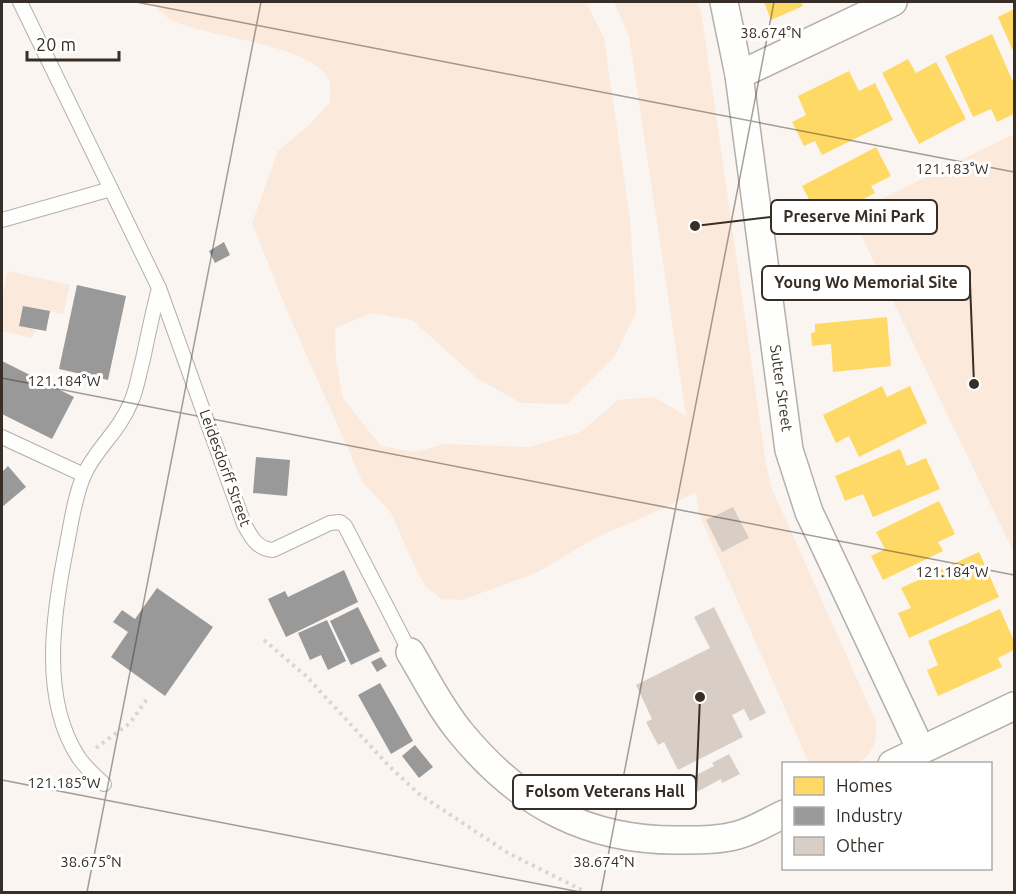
<svg xmlns="http://www.w3.org/2000/svg" width="1016" height="894" font-family="Ubuntu,sans-serif">
  <rect width="100%" height="100%" fill="#faf5f1"/>
  <!-- green -->
  <g fill="#fbeadc">
    <path d="M151 2H586L604 38 630 219 636 312 615 356 567 404 521 403 478 379 412 320 372 313 335 328 336 361 343 398 381 446 414 452 445 444 529 447 581 432 618 400 654 397 686 416 629 36 614 2H697L701 11 766 464 772 489 875 719C879 735 874 756 857 763 846 767 821 763 809 763L699 514 696 492 669 506 597 537 536 573 462 600 442 599 427 588 417 572 390 511 363 483 288 313 252 223 278 151 309 125 330 102C330 96 331 89 330 83 318 44 206 38 171 20 164 16 157 7 151 2Z"/>
    <path d="M1014 134V553L851 214Z"/>
    <path d="M8 271 70 285 63 314 23 306 19 325 37 330 31 338 2 331V298Z"/>
  </g>
  <!-- homes -->
  <g fill="#ffd966">
    <path d="M764 2H801L803 6 771 20Z"/>
    <path d="M1014 9V53L998 17Z"/>
    <path d="M992 34 1014 84V114L997 122 991 109 973 117 945 56Z"/>
    <path d="M908 59 916 73 936 62 966 119 919 144 882 73Z"/>
    <path d="M849 71 859 91 875 83 893 120 822 155 815 141 804 146 792 122 806 115 798 96Z"/>
    <path d="M876 147 891 176 871 186 875 193 812 226 804 209 812 205 802 186Z"/>
    <path d="M887 317 891 366 833 372 831 344 812 346 811 333 815 332V324Z"/>
    <path d="M882 386 887 397 910 386 927 423 859 457 849 436 836 443 823 415Z"/>
    <path d="M900 449 907 466 926 458 940 489 873 517 863 494 845 501 835 476Z"/>
    <path d="M939 501 955 534 938 542 943 551 883 580 871 556 885 549 876 532Z"/>
    <path d="M979 552 999 597 909 638 898 613 911 608 901 588Z"/>
    <path d="M1000 609 1014 641V650L998 658 1002 667 938 696 927 670 938 665 928 641Z"/>
  </g>
  <!-- industry -->
  <g fill="#999">
    <path d="M224 242 230 255 215 263 209 251Z"/>
    <path d="M77 285 126 296 108 380 59 369Z"/>
    <path d="M23 306 50 311 46 331 19 326Z"/>
    <path d="M2 361 74 397 52 439 2 414Z"/>
    <path d="M256 457 290 460 287 496 253 493Z"/>
    <path d="M8 466 26 487 2 507V472Z"/>
    <path d="M344 570 358 602 286 637 268 599 285 591 288 597Z"/>
    <path d="M157 588 213 627 165 696 111 657 128 632 113 622 122 610 135 619Z"/>
    <path d="M358 607 380 651 351 665 330 621Z"/>
    <path d="M327 620 346 661 328 670 321 655 310 660 298 633Z"/>
    <path d="M381 657 387 666 377 672 371 662Z"/>
    <path d="M380 683 413 741 391 754 358 695Z"/>
    <path d="M415 745 433 767 419 778 402 756Z"/>
  </g>
  <!-- building -->
  <g fill="#d8cec6">
    <path d="M733 507 749 538 722 552 706 520Z"/>
    <path d="M714 607 766 713 750 721 744 709 732 715 743 737 678 770 664 742 658 745 646 722 652 719 636 685 710 648 694 617Z"/>
    <path d="M729 754 740 774 722 783 721 779 693 794 686 780 714 766 712 763Z"/>
  </g>
  <g fill="none" stroke-linecap="round" stroke-linejoin="round">
    <defs>
      <g id="service">
        <path d="M20 2 159 288 244 524C251 537 257 549 273 550L330 523 340 522 345 526 410 652"/>
        <path d="M2 220 111 189"/>
        <path d="M2 437 84 475"/>
        <path d="M104 784C95 776 86 768 79 758 40 699 53 615 66 549 71 525 74 498 84 475 96 448 119 432 131 402 137 389 139 373 143 359 148 335 153 311 159 288"/>
      </g>
      <g id="minor">
        <path d="M724 2 739 75 789 450 809 512 921 750"/>
        <path d="M739 75 893 2"/>
        <path d="M410 652C426 679 441 709 461 733 520 805 589 842 683 840 701 840 720 840 738 835 753 831 769 821 784 814"/>
        <path d="M892 764 1014 706"/>
      </g>
    </defs>
    <!-- service casing -->
    <use href="#service" stroke="#b5afaa" stroke-width="16"/>
    <!-- minor casing -->
    <use href="#minor" stroke="#b5afaa" stroke-width="30"/>
    <!-- path -->
    <g stroke="#d8d6d5" stroke-width="4" stroke-dasharray="3 4.5" stroke-linecap="butt">
      <path d="M264 640 306 676 389 766 419 794 508 853 586 892"/>
      <path d="M96 748 130 723 147 699"/>
    </g>
    <!-- service -->
    <use href="#service" stroke="#fefefd" stroke-width="14"/>
    <!-- minor -->
    <use href="#minor" stroke="#fefefd" stroke-width="27"/>
  </g>
  <!-- ticks -->
  <path fill="none" stroke="#372f27" stroke-width="1.5" stroke-opacity="0.45" d="M136 2 1014 172M2 378 1014 575M2 780 580 892M87 892 261 2M601 892 774 2"/>
  <g text-anchor="middle" stroke-width="6" stroke-linejoin="round" paint-order="stroke">
    <!-- street labels -->
    <g font-size="15" fill="#372f27" stroke="#fff">
      <text transform="translate(781 388) rotate(82)" y="5">Sutter Street</text>
      <text transform="translate(225 468) rotate(70)" y="5">Leidesdorff Street</text>
    </g>
  </g>
  <g font-size="15" text-anchor="middle" fill="#372f27" stroke="#fff" stroke-width="6" stroke-linejoin="round" paint-order="stroke">
    <text x="771" y="38">38.674°N</text>
    <text x="952" y="174">121.183°W</text>
    <text x="64" y="386">121.184°W</text>
    <text x="952" y="577">121.184°W</text>
    <text x="64" y="788">121.185°W</text>
    <text x="91" y="867">38.675°N</text>
    <text x="604" y="867">38.674°N</text>
  </g>
  <!-- callouts -->
  <path fill="none" stroke="#372f27" stroke-width="2" d="M695 226L771 217M974 384L970 283M700 697L696 792"/>
  <g fill="#372f27" stroke="#fff" stroke-width="2">
    <circle cx="695" cy="226" r="6"/>
    <circle cx="974" cy="384" r="6"/>
    <circle cx="700" cy="697" r="6"/>
  </g>
  <g fill="#fff" stroke="#372f27" stroke-width="2">
    <rect x="771" y="200" width="166" height="34" rx="6"/>
    <rect x="762" y="266" width="208" height="34" rx="6"/>
    <rect x="513" y="775" width="183" height="34" rx="6"/>
  </g>
  <g font-size="16" text-anchor="middle" font-weight="bold" fill="#372f27">
    <text x="854" y="222">Preserve Mini Park</text>
    <text x="866" y="288">Young Wo Memorial Site</text>
    <text x="605" y="797">Folsom Veterans Hall</text>
  </g>
  <!-- border -->
  <rect width="1016" height="894" fill="none" stroke="#372f27" stroke-width="6"/>
  <!-- legend -->
  <rect x="782" y="762" width="210" height="108" fill="#ffffff" stroke="#afaca9" stroke-width="1.5"/>
  <rect x="794" y="777" width="30" height="18" fill="#ffd966" stroke="#afaca9" stroke-width="1.5"/>
  <text x="836" y="792" font-size="18" fill="#372f27">Homes</text>
  <rect x="794" y="807" width="30" height="18" fill="#999999" stroke="#afaca9" stroke-width="1.5"/>
  <text x="836" y="822" font-size="18" fill="#372f27">Industry</text>
  <rect x="794" y="837" width="30" height="18" fill="#d8cec6" stroke="#afaca9" stroke-width="1.5"/>
  <text x="836" y="852" font-size="18" fill="#372f27">Other</text>
  <!-- scale -->
  <path d="M27 51v9h92v-9" fill="none" stroke="#372f27" stroke-width="3"/>
  <text x="36" y="51" font-size="18" fill="#372f27" stroke="#ffffff" stroke-width="4.5" paint-order="stroke">20 m</text>
</svg>
